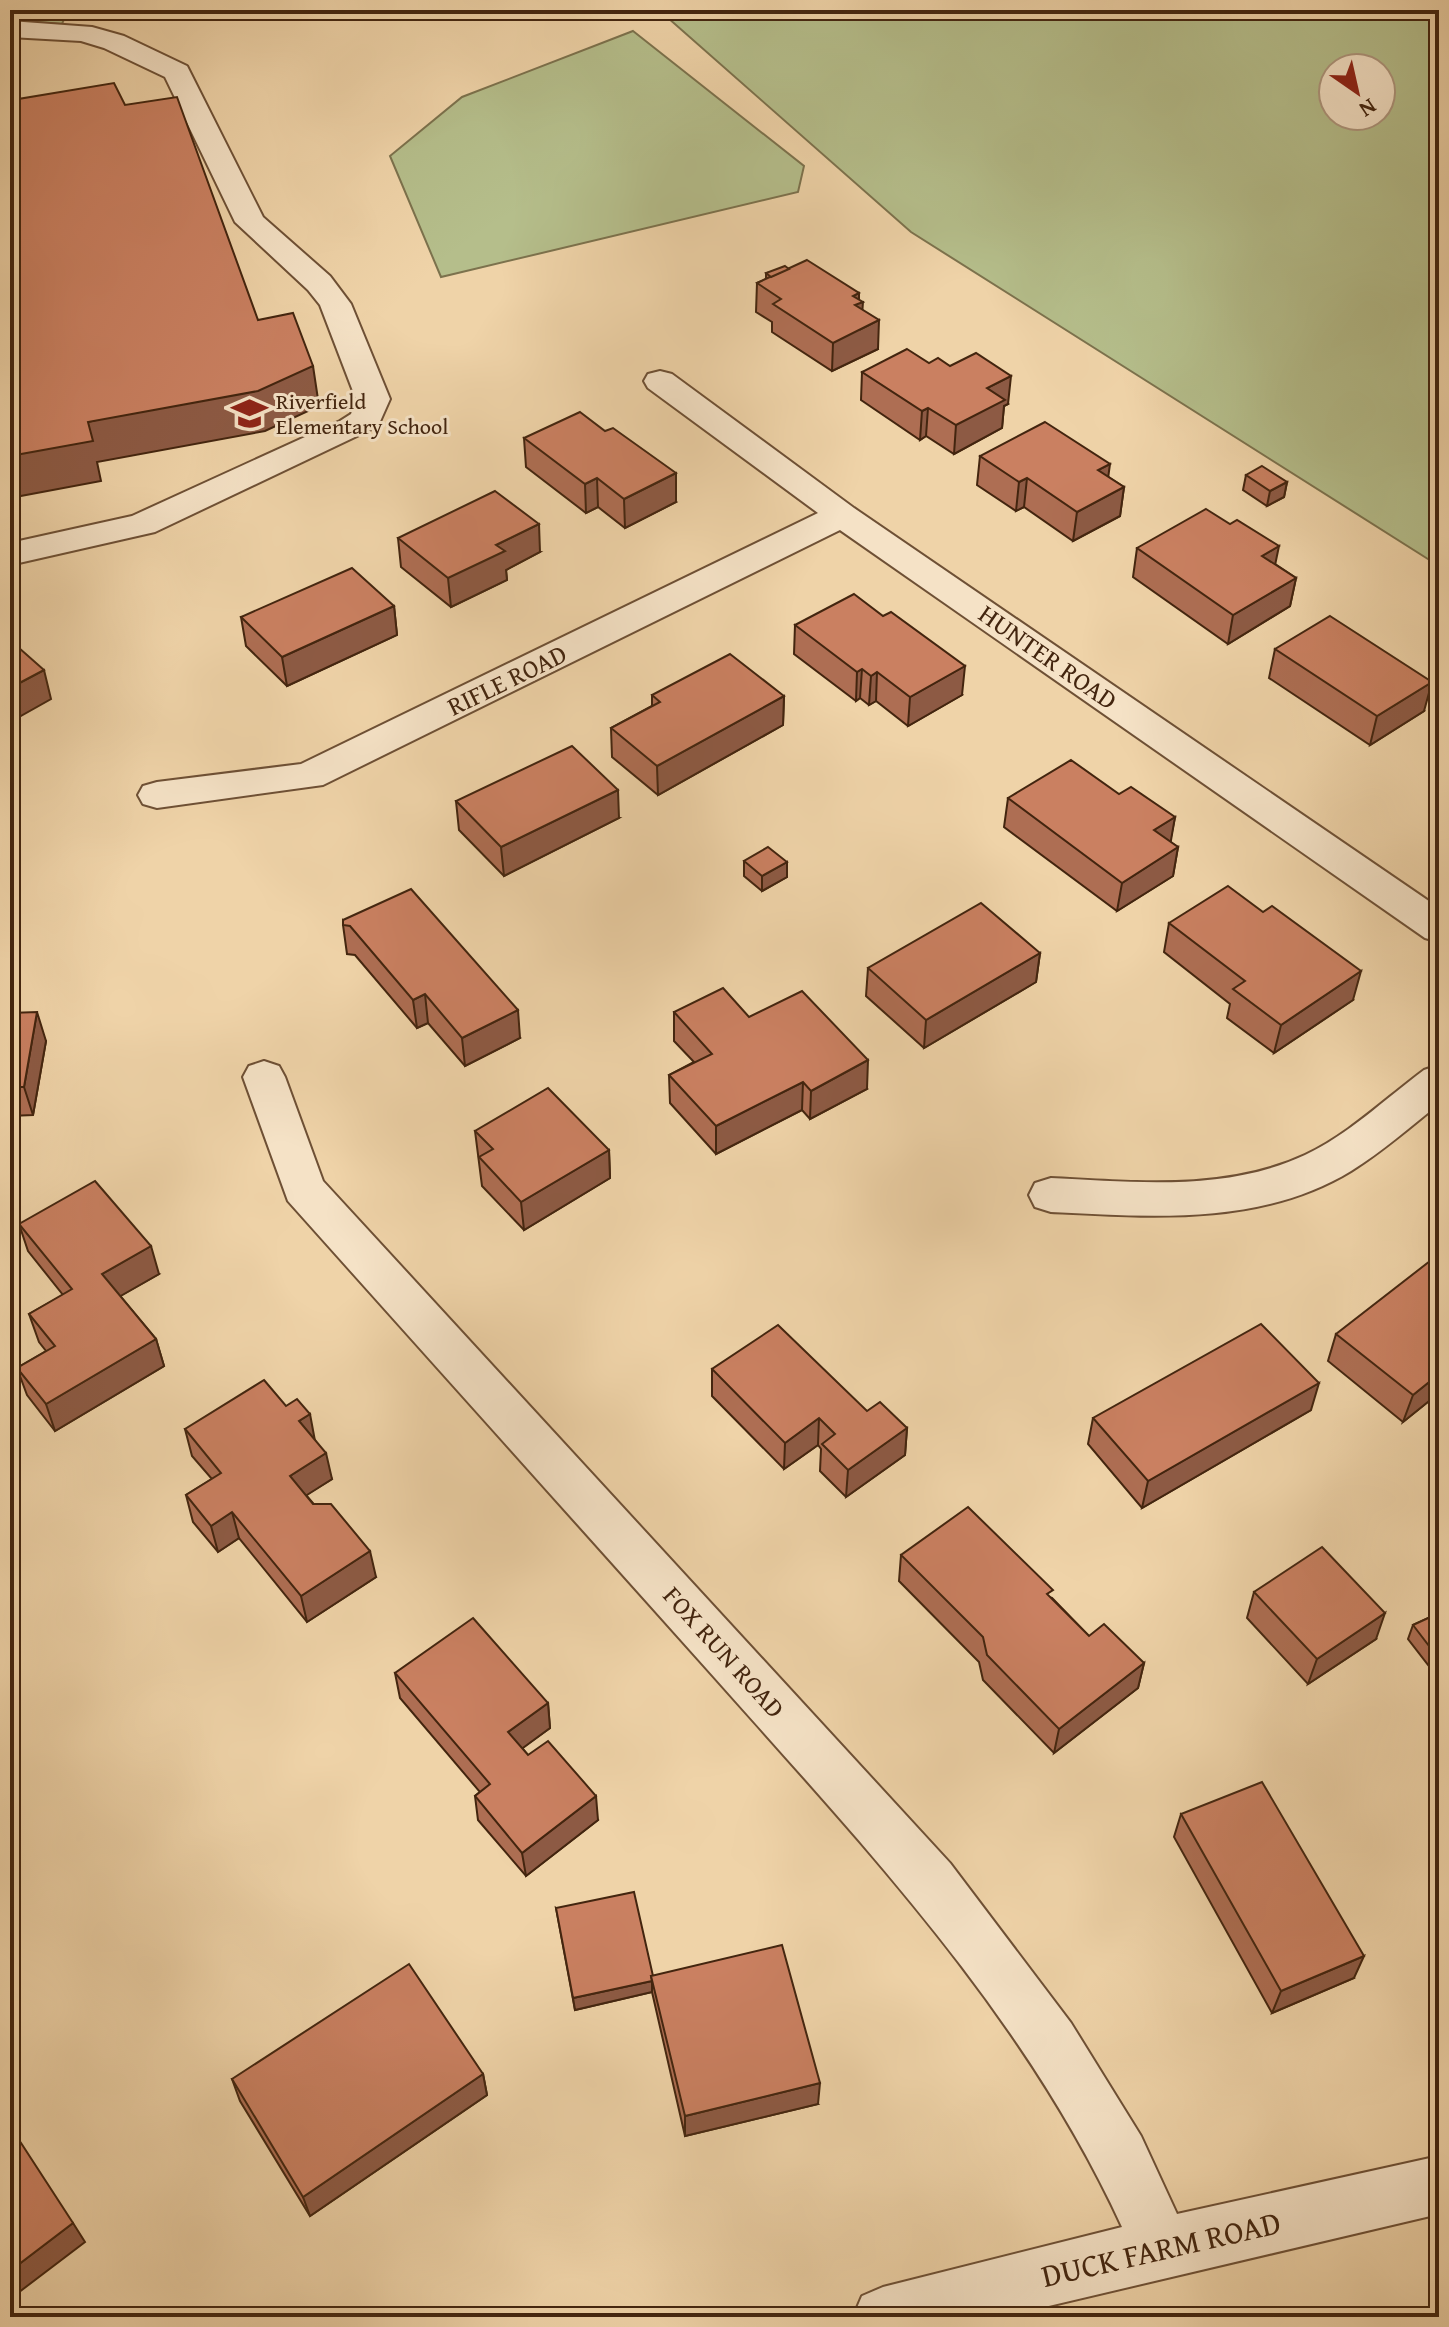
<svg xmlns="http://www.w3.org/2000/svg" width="1449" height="2327" font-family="'Gentium Book Plus',serif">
  <rect width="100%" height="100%" fill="#efd3a8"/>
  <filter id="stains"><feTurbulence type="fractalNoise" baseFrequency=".0025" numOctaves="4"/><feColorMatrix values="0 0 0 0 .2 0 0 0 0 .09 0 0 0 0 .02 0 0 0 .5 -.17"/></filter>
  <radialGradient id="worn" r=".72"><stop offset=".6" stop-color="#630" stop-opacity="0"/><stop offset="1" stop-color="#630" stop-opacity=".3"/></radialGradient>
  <!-- green -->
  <g fill="#b5be8b" stroke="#7c724d" stroke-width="2" fill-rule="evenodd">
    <path d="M10 10H68L62 24 10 20Z"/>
    <path d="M659 10H1439V566L911 232ZM1333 68H1381V116H1333Z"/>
    <path d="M633 31 804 166 798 192 441 277 390 156 462 97Z"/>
  </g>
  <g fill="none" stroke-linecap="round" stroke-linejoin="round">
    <defs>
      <g id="minor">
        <path d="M10 21 92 27 124 36 187 66 263 217 330 276 351 304 390 399 378 426 155 532 10 565V543L132 516 340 421 351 414 356 399 320 305 308 290 235 222 165 77 104 48 81 41 10 37Z"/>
        <path d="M660 371 672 374 854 508 1439 908V942L1425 938 840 530 323 785 157 808 143 804 138 795 143 786 157 782 301 764 818 513 648 388 644 381 648 374Z"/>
        <path d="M264 1061 279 1066 285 1077 323 1181 950 1863 1071 2023 1141 2136 1177 2214 1439 2156V2214L1002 2317H853L862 2296 883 2287 1122 2227C1026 2017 867 1849 715 1678 573 1519 430 1360 288 1201L243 1077 249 1066Z"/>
        <path d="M1439 1065V1104C1410 1127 1382 1152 1351 1171 1261 1226 1152 1217 1051 1212L1035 1207 1029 1195 1035 1183 1051 1178C1135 1182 1226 1192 1305 1155 1348 1135 1385 1099 1424 1070Z"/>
      </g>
    </defs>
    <!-- minor casing -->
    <use href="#minor" stroke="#6e5035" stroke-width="4"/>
    <!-- minor -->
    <use href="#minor" fill="#f5e2c6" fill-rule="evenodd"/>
  </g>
  <!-- wall -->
  <g fill="#ae6e53" stroke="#43250f" stroke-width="2">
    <path d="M789 269 859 293V300L862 310 878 349 832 371 772 332V322L756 312 757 283 766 279V273Z"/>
    <path d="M929 363 1008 404 1004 406 1002 428 954 454 926 436 920 440 861 400 862 372Z"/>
    <path d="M524 438 676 502 625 528 598 507 586 513 526 467Z"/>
    <path d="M980 456 1108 477 1124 487 1120 516 1073 541 1024 507 1016 511 977 485Z"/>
    <path d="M1246 475 1287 482 1284 497 1267 506 1243 490Z"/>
    <path d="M398 538 540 552 506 570 507 580 451 607 401 567Z"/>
    <path d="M1137 548 1275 564 1296 578 1290 606 1228 644 1133 577Z"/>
    <path d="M394 606 397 635 287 686 246 646 241 617Z"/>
    <path d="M795 625 962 695 908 726 876 701 869 705 860 698 856 701 794 654Z"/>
    <path d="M1275 649 1424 711 1370 745 1269 678Z"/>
    <path d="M652 695 784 696 783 725 658 795 612 757 611 728 652 706Z"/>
    <path d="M1439 762V786L1433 782Z"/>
    <path d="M1008 798 1175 817 1170 842 1178 847 1173 876 1117 911 1004 827Z"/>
    <path d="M456 801 619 818 504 876 459 830Z"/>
    <path d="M744 861 787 862V877L762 891 744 876Z"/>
    <path d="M343 920 520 1038 465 1066 428 1023 417 1028 355 955 347 954 343 925Z"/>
    <path d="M1169 923 1353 1000 1274 1053 1227 1018 1230 1004 1164 952Z"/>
    <path d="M1040 953 1036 982 924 1048 866 996 868 968Z"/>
    <path d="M674 1012 749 1017 867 1089 810 1119 802 1110 716 1154 670 1103 669 1075 694 1062 674 1041Z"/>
    <path d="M10 1013 46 1041 33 1115 10 1116Z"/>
    <path d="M475 1131 609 1150 610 1178 524 1230 482 1186Z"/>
    <path d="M19 1224 159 1274 120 1296 156 1339 164 1366 55 1431 27 1395 17 1368 46 1351 39 1342 29 1314 63 1295 28 1251Z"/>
    <path d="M1336 1334 1439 1393 1403 1422 1328 1361Z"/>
    <path d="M712 1369 867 1411 907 1428 905 1455 846 1497 820 1471 821 1449 818 1445 784 1469 712 1396Z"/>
    <path d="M1311 1410 1142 1508 1088 1444 1093 1418Z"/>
    <path d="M185 1429 315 1440 332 1479 306 1495 376 1577 307 1622 239 1538 218 1552 193 1522 186 1495 212 1479 192 1456Z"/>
    <path d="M901 1555 1052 1598 1089 1636 1144 1663 1138 1688 1054 1753 983 1680 979 1662 899 1581Z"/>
    <path d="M1254 1592 1376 1639 1308 1684 1247 1618Z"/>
    <path d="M1439 1613V1679L1408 1639 1413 1625Z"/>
    <path d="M395 1673 548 1703 550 1728 522 1748 528 1755 598 1820 526 1876 478 1820 475 1796 480 1792 400 1698Z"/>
    <path d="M1181 1814 1354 1978 1272 2013 1174 1837Z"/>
    <path d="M556 1908 818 2104 685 2136 652 1992 575 2010Z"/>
    <path d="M483 2074 487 2095 310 2216 240 2101 232 2079Z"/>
  </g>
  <!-- shaded-wall -->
  <g fill="#8d5a44" stroke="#43250f" stroke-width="2">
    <path d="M859 293V303L863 302 861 329 879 320 878 349 832 371 833 343 853 296Z"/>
    <path d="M313 366 319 406 265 431 97 462 101 481 10 498V456L88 422Z"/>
    <path d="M1011 376 1008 404 1004 406 1002 428 954 454 956 425 987 388Z"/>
    <path d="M928 408 926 436 920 440 922 411Z"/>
    <path d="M1110 464 1106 493 1098 470Z"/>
    <path d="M676 473V502L625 528 624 499Z"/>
    <path d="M597 478 598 507 586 513 585 484Z"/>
    <path d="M1027 478 1024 507 1016 511 1019 482Z"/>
    <path d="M1287 482 1284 497 1267 506 1270 491Z"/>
    <path d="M1124 487 1120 516 1073 541 1077 512Z"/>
    <path d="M539 524 540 552 506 570 507 580 451 607 448 578 496 545Z"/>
    <path d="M1279 546 1273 575 1262 556Z"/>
    <path d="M1296 578 1290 606 1228 644 1233 615Z"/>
    <path d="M394 606 397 635 287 686 282 657Z"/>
    <path d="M965 666 962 695 908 726 910 697Z"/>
    <path d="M862 669 860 698 856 701 857 672Z"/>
    <path d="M44 670 51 699 10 722V688Z"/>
    <path d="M877 672 876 701 869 705 871 676Z"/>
    <path d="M1432 682 1424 711 1370 745 1377 716Z"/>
    <path d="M784 696 783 725 658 795 657 766Z"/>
    <path d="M618 790 619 818 504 876 501 847Z"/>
    <path d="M1175 817 1170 846 1154 830Z"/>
    <path d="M1178 847 1173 876 1117 911 1122 883Z"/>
    <path d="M787 862V877L762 891V876Z"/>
    <path d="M1040 953 1036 982 924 1048 926 1020Z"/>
    <path d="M1361 971 1353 1000 1274 1053 1281 1025Z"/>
    <path d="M425 994 428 1023 417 1028 413 1000Z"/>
    <path d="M518 1010 520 1038 465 1066 462 1038Z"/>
    <path d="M37 1012 46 1041 33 1115 24 1087Z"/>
    <path d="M868 1060 867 1089 810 1119 811 1091Z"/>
    <path d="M803 1082 802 1110 716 1154V1126Z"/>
    <path d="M609 1150 610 1178 524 1230 521 1202Z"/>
    <path d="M151 1246 159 1274 110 1302 102 1274Z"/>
    <path d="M156 1339 164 1366 55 1431 46 1404Z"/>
    <path d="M1439 1374V1393L1403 1422 1413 1395Z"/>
    <path d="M1319 1383 1311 1410 1142 1508 1148 1481Z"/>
    <path d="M310 1414 315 1441 299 1421Z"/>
    <path d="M819 1418 818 1445 784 1469 785 1443Z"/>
    <path d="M907 1428 905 1455 846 1497 848 1470Z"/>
    <path d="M326 1453 332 1479 296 1502 290 1476Z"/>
    <path d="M232 1512 239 1538 218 1552 211 1526Z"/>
    <path d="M370 1551 376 1577 307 1622 301 1596Z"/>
    <path d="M1385 1613 1376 1639 1308 1684 1317 1659Z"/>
    <path d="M1144 1663 1138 1688 1054 1753 1059 1729Z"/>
    <path d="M548 1703 550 1728 512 1756 508 1732Z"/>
    <path d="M596 1796 598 1820 526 1876 522 1853Z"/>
    <path d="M1364 1956 1354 1978 1272 2013 1281 1991Z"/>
    <path d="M652 1981V1992L575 2010 573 1998Z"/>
    <path d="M483 2074 487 2095 310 2216 303 2197Z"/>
    <path d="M820 2083 818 2104 685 2136V2116Z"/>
    <path d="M73 2223 85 2242 10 2299V2271Z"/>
  </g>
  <!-- building -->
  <g fill="#ca8061" stroke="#43250f" stroke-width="2">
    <path d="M15 74 18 99 114 83 125 105 177 97 258 320 293 313 313 366 258 391 88 422 93 441 10 456V75Z"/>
    <path d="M807 260 859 293 853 296 863 302 855 305 879 320 833 343 773 304 781 299 757 283Z"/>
    <path d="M785 266 789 269 771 277 766 273Z"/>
    <path d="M907 349 929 363 938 358 950 366 976 353 1011 376 987 388 1005 400 956 425 928 408 922 411 862 372Z"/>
    <path d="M580 412 605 431 613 428 676 473 624 499 597 478 585 484 524 438Z"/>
    <path d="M1045 422 1110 464 1098 470 1124 487 1077 512 1027 478 1019 482 980 456Z"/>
    <path d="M1262 466 1287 482 1270 491 1246 475Z"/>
    <path d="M495 491 539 524 496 545 505 551 448 578 398 538Z"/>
    <path d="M1206 509 1230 524 1237 520 1279 546 1262 556 1296 578 1233 615 1137 548Z"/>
    <path d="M352 568 394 606 282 657 241 617Z"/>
    <path d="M854 594 883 616 891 612 965 666 910 697 877 672 871 676 862 669 857 672 795 625Z"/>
    <path d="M1330 616 1432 682 1377 716 1275 649Z"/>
    <path d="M10 640 44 670 10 688Z"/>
    <path d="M730 654 784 696 657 766 611 728 660 702 652 695Z"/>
    <path d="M572 746 618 790 501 847 456 801Z"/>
    <path d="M1071 760 1119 794 1131 787 1175 817 1154 830 1178 847 1122 883 1008 798Z"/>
    <path d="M768 847 787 862 762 876 744 861Z"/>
    <path d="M1228 886 1263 912 1272 906 1361 971 1281 1025 1233 989 1245 981 1169 923Z"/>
    <path d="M411 889 518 1010 462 1038 425 994 413 1000 350 926 343 925V920Z"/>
    <path d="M981 903 1040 953 926 1020 868 968Z"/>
    <path d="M723 988 749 1017 802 991 868 1060 811 1091 803 1082 716 1126 669 1075 712 1054 674 1012Z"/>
    <path d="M37 1012 24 1087H10V1013Z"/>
    <path d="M548 1088 609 1150 521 1202 479 1157 493 1149 475 1131Z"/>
    <path d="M95 1181 151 1246 102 1274 156 1339 46 1404 17 1368 55 1346 29 1314 72 1289 19 1224Z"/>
    <path d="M1439 1254V1374L1413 1395 1336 1334Z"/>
    <path d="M1261 1324 1319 1383 1148 1481 1093 1418Z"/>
    <path d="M778 1325 867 1411 880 1402 907 1428 848 1470 822 1444 835 1434 819 1418 785 1443 712 1369Z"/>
    <path d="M264 1380 286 1406 297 1399 310 1414 299 1421 326 1453 290 1476 313 1504H331L370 1551 301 1596 232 1512 211 1526 186 1495 221 1473 185 1429Z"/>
    <path d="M968 1507 1053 1590 1047 1594 1089 1636 1104 1624 1144 1663 1059 1729 987 1655 983 1637 901 1555Z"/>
    <path d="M1322 1547 1385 1613 1317 1659 1254 1592Z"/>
    <path d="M1439 1613V1659L1413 1625Z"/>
    <path d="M473 1618 548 1703 508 1732 528 1755 548 1741 596 1796 522 1853 475 1796 490 1784 395 1673Z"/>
    <path d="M1262 1782 1364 1956 1281 1991 1181 1814Z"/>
    <path d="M634 1892 653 1976H651L652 1981 573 1998 556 1908Z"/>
    <path d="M782 1945 820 2083 685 2116 651 1976Z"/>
    <path d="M409 1964 483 2074 303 2197 232 2079Z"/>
    <path d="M10 2126 73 2223 10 2271Z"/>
  </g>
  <!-- icons -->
  <defs>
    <symbol id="school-bare" viewBox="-9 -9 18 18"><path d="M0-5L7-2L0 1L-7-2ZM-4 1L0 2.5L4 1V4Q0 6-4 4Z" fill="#8f2418" stroke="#f5e2c6" stroke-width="2.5" paint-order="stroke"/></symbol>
  </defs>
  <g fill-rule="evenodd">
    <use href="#school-bare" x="224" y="388" width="51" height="51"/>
  </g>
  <g text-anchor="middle" stroke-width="6" stroke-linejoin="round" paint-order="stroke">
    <!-- far-poi labels -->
    <g font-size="22" fill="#43250f" stroke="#f5e2c6" text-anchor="start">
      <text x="276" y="409">Riverfield<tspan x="276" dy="25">Elementary School</tspan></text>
    </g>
    <!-- street labels -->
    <g font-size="26" fill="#43250f" stroke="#f5e2c6">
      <text transform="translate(1048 657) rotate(35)" y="9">HUNTER ROAD</text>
      <text transform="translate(507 680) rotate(-26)" y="9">RIFLE ROAD</text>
      <text transform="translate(724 1652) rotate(48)" y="9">FOX RUN ROAD</text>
    </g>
    <!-- near-street labels -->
    <g font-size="32" fill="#43250f" stroke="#f5e2c6">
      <text transform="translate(1161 2249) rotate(-13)" y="11">DUCK FARM ROAD</text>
    </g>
  </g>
  <!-- margin -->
  <rect width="1449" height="2327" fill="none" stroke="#efd3a8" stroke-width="40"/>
  <rect x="12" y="12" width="1425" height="2303" fill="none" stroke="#43250f" stroke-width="4"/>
  <rect x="20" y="20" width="1409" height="2287" fill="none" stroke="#43250f" stroke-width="2"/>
  <!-- north arrow -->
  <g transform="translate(1357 92) rotate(146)"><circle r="38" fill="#f5e2c6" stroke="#ae967d" stroke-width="2"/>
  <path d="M0-6L14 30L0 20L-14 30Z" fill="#8f2418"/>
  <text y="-12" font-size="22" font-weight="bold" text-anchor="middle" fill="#43250f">N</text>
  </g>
  <rect width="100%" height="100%" filter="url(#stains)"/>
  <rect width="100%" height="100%" fill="url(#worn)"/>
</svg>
